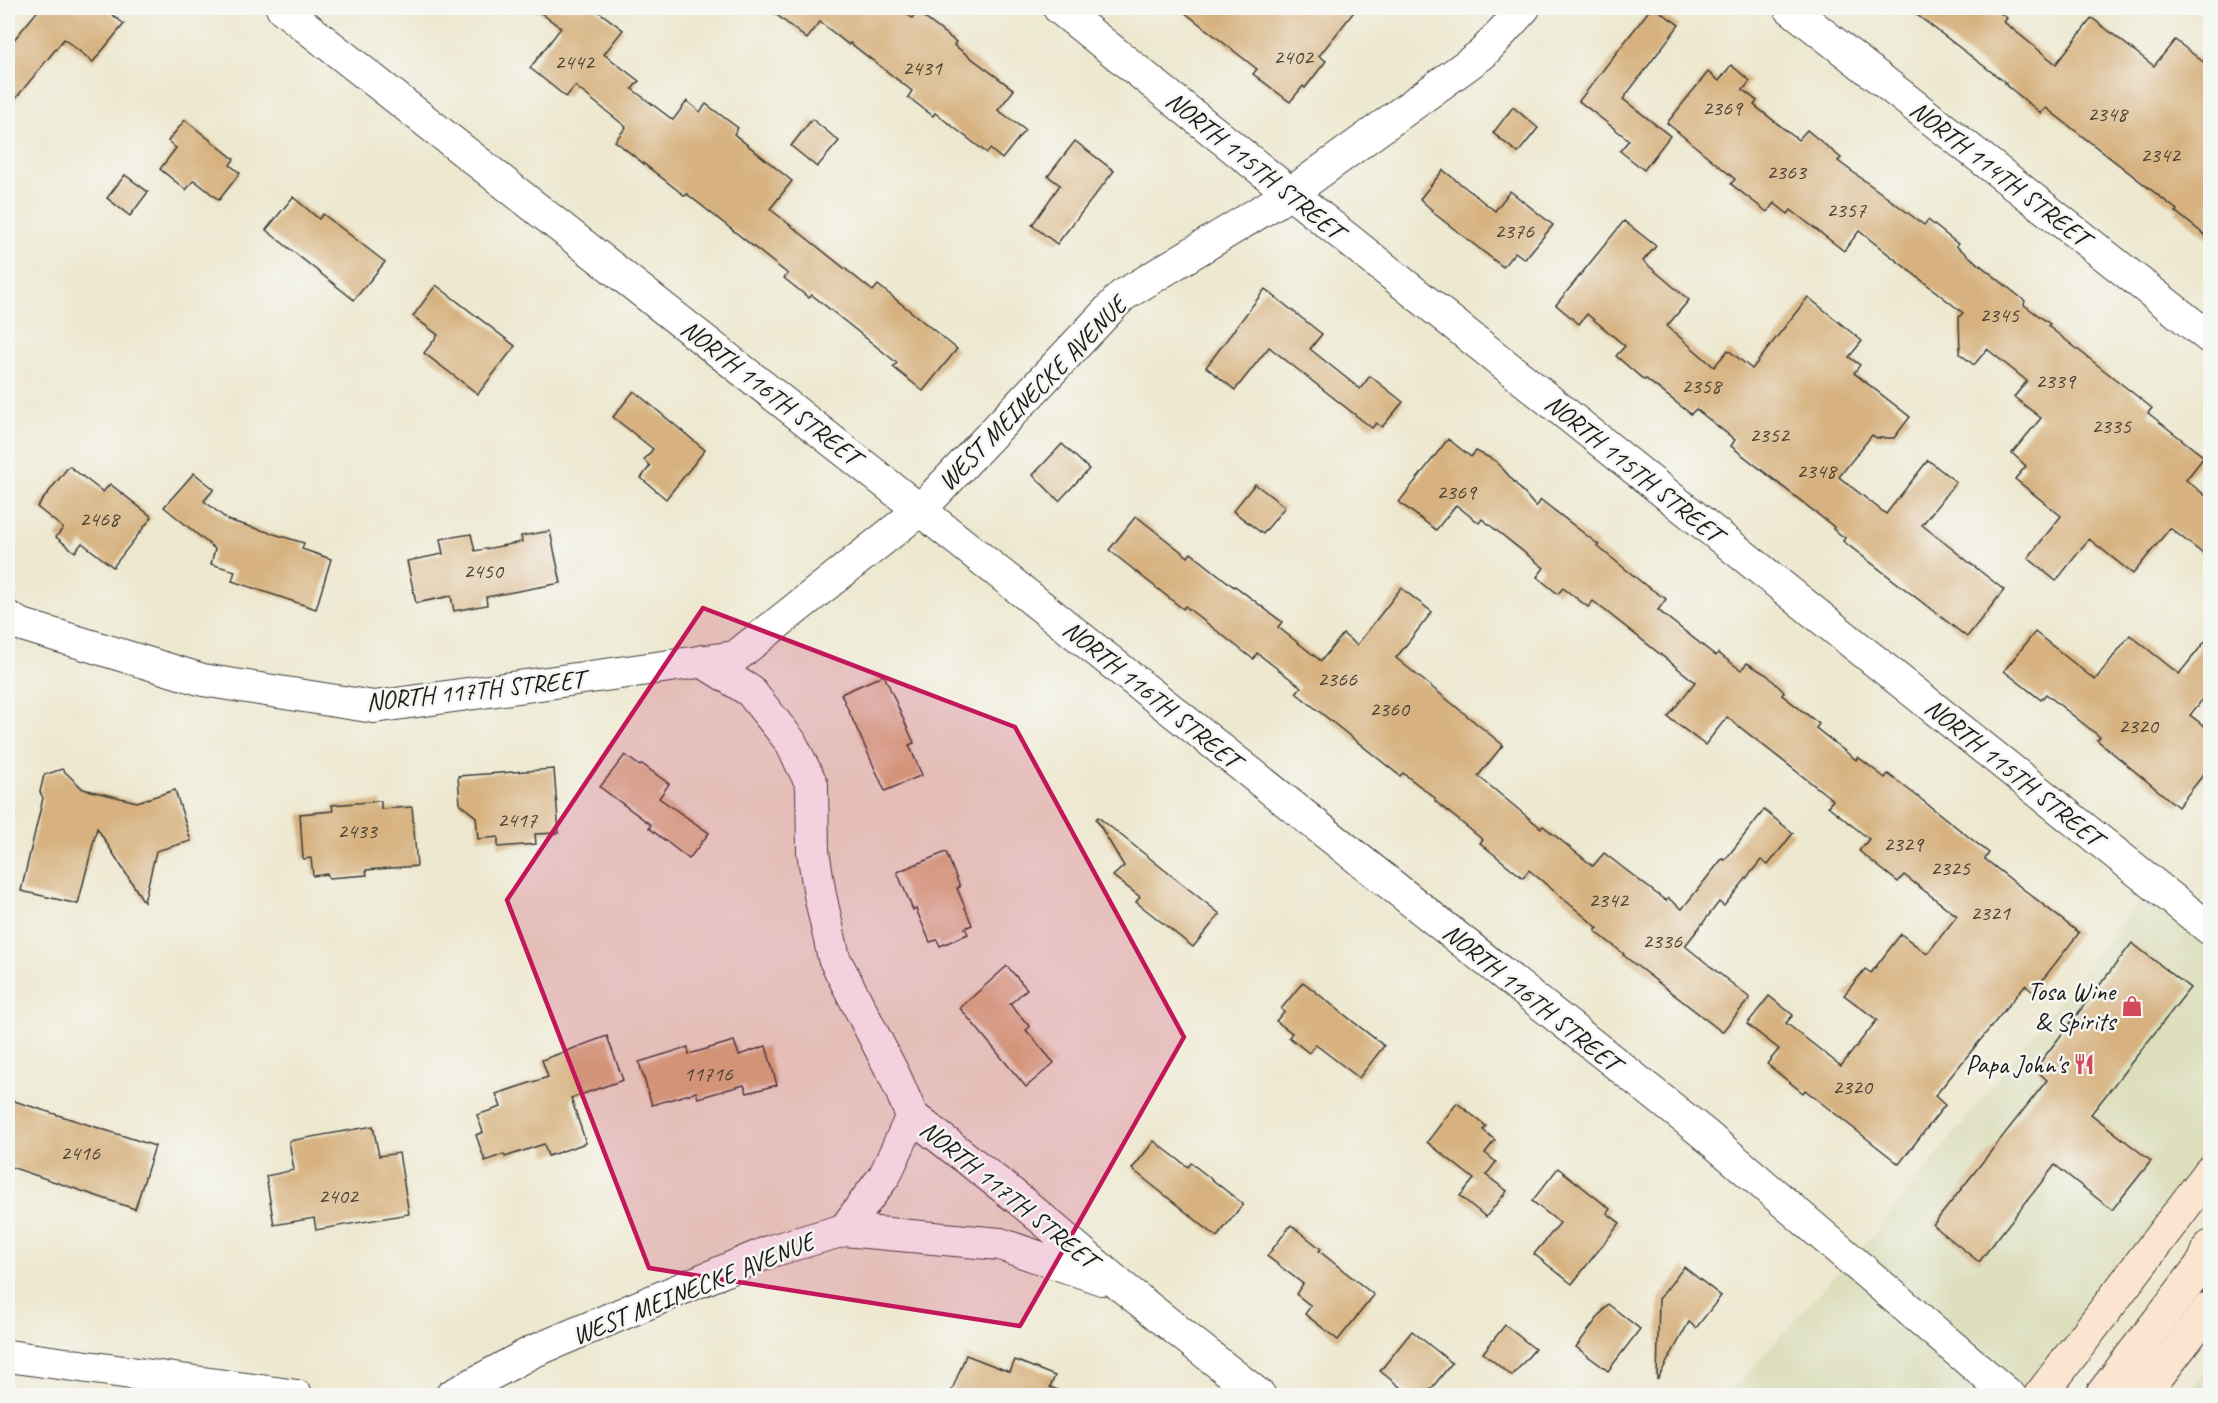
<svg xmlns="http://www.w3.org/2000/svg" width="2218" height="1403" font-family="Caveat,sans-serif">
  <rect width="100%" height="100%" fill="#f6f6f2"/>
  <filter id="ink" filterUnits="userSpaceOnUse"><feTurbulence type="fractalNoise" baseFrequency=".0167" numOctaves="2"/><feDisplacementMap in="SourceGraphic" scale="12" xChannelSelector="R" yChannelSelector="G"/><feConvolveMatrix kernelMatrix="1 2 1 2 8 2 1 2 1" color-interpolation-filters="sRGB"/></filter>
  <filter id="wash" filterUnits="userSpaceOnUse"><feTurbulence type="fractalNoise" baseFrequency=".008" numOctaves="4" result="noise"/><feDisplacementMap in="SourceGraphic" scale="24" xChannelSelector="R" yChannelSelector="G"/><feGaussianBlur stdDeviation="1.35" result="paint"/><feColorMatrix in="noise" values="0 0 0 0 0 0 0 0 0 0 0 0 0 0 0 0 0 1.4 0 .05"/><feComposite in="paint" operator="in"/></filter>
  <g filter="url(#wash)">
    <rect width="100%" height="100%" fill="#ede8cf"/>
    <!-- built -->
    <g fill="#dcdebc">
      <path d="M2153 883 2210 929V1172L2040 1395 1726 1396 1880 1227Z"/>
      <path d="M2210 1364V1395H2186Z"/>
    </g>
    <g id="blocks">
      <!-- building -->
      <g fill="#d7b280">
        <path d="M40 8H104L124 24 93 62 64 39 8 108V47Z"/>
        <path d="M534 8H594L623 30 604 54 639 81 632 89 673 120 687 101 700 112 706 104 738 128 734 134 792 181 770 209 873 291 878 285 957 349 923 391 893 367 897 363 812 295 809 298 784 278 788 274 687 194 685 196 615 141 626 127 575 86 566 97 530 68 561 28Z"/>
        <path d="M768 8H899L912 18 917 12 956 42 954 45 1014 90 998 110 1025 130 1002 159 990 149 987 153 935 113 933 116 908 97 912 91 850 43 849 45 820 22 807 39Z"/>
        <path d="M1179 8H1357L1319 56 1326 61 1305 88 1303 86 1290 102 1253 74 1257 69Z"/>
        <path d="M1651 8H1655L1679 25 1623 99 1670 136 1644 170 1620 151 1629 140 1579 101Z"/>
        <path d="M1908 8H1993L2007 18 2004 22 2056 64 2092 18 2154 66 2175 40 2211 68V240L2176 212 2177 210 2046 108 2041 113 2005 84 2006 83Z"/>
        <path d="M1731 65 1750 81 1743 90 1757 101 1754 105 1798 140 1807 130 1841 158 1838 161 1908 213 1924 225 1928 220 1958 244 1956 246 2025 301 2024 305 2050 324 2048 326 2152 408 2148 413 2204 457 2186 480 2211 500V560L2170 528 2133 574 2089 539 2056 581 2028 558 2061 516 2015 479 2026 466 2012 453 2041 418 2014 397 2027 381 1987 349 1974 365 1960 354 1959 317 1963 313 1859 231 1844 251 1791 210 1788 214 1774 203 1767 212 1731 184 1735 179 1667 123 1708 72 1719 81Z"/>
        <path d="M1513 107 1538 128 1518 153 1493 133Z"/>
        <path d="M812 119 839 141 817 167 791 146Z"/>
        <path d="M185 120 234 159 230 165 240 173 219 200 194 180 186 190 160 169 176 148 168 141Z"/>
        <path d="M1075 141 1114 171 1057 244 1032 225 1060 185 1048 176Z"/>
        <path d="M1443 170 1495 211 1510 191 1553 225 1525 259 1515 252 1503 267 1431 211 1432 210 1420 199Z"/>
        <path d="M125 175 148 192 130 216 107 198Z"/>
        <path d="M293 197 319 219 323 214 385 262 354 300 266 230Z"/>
        <path d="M1624 221 1656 246 1643 261 1689 300 1667 326 1714 367 1728 350 1752 369 1808 297 1862 341 1849 357 1860 365 1854 373 1910 417 1894 438H1877L1872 435 1839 477 1886 514 1928 460 1956 482 1922 525 2004 590 1967 637 1843 541 1845 538 1833 529 1834 527 1731 446 1735 440 1696 409 1691 414 1646 379 1644 380 1616 356 1625 346 1587 314 1579 324 1556 305Z"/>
        <path d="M436 285 515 346 478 394 424 353 438 335 413 316Z"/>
        <path d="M1265 289 1322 334 1310 349 1360 389 1370 376 1403 402 1382 427 1376 423 1372 428 1269 347 1235 390 1206 367Z"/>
        <path d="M634 391 705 450 666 499 641 478 650 466 644 460 653 449 613 417Z"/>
        <path d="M1448 439 1471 457 1476 451 1496 461 1536 507 1541 500 1599 545 1597 546 1645 585 1666 599 1658 610 1716 656 1718 653 1741 670 1747 663 1767 675 1784 692 1782 695 1819 724 1816 728 1856 760 1858 757 1885 778 1888 774 1917 796 1989 853 1985 859 2079 933 2033 992 2025 985 1935 1096 1945 1105 1899 1164 1805 1090 1803 1093 1767 1064 1779 1049 1747 1024 1769 996 1793 1015 1786 1023 1841 1066 1877 1020 1844 995 1865 969 1871 973 1901 934 1927 954 1957 916 1904 875 1898 882 1859 851 1869 839 1828 806 1833 800 1727 717 1705 745 1668 717 1695 682 1593 601 1588 607 1563 588 1558 594 1537 577 1544 568 1482 519 1479 523 1456 505 1436 530 1399 502Z"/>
        <path d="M1062 444 1089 469 1059 501 1033 475Z"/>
        <path d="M69 466 103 492 110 484 152 517 113 567 82 543 75 552 56 537 63 528 37 507Z"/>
        <path d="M194 473 214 489 204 501 228 520 304 543 302 549 331 559 316 609 232 581 235 571 211 564 215 549 164 507Z"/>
        <path d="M1255 484 1285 507 1263 534 1233 511Z"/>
        <path d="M1136 516 1188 557 1191 553 1234 587 1235 586 1282 622 1278 627 1321 661 1343 634 1357 645 1401 588 1432 612 1396 658 1503 745 1478 776 1541 828 1543 826 1593 866 1604 853 1666 901 1668 898 1682 909 1722 859 1725 860 1764 810 1793 833 1768 865 1761 860 1724 906 1719 902 1685 946 1750 998 1722 1032 1623 955 1624 954 1595 931 1598 928 1529 870 1523 878 1480 843 1483 840 1435 801V798L1403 773 1400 776 1296 693 1301 687 1257 653 1253 659 1185 606 1183 609 1109 550Z"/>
        <path d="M550 531 561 583 486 597 487 605 454 611 451 596 416 603 407 561 443 554 440 539 471 534 475 551 522 542 521 536Z"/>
        <path d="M2035 632 2095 680 2130 635 2179 674 2211 634V689L2190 715 2211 731V765L2178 807 2097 740 2100 737 2046 694 2041 700 2004 671Z"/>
        <path d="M884 675 914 743 909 745 922 775 885 791 841 694Z"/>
        <path d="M625 755 640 766 642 764 669 784 659 798 709 833 689 859 649 828 651 825 600 787Z"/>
        <path d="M62 769 83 789 137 802 175 790 191 841 156 851 144 902 97 828 78 904 21 891 43 798 40 792 44 775Z"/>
        <path d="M554 769 559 833 535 834 536 844 498 847V837L478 839 476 817 460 804 458 776Z"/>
        <path d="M381 801V809L412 807 417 866 366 870 367 875 329 878 327 874 313 876 311 858 303 859 300 814 333 811 332 805Z"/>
        <path d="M1098 817 1220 914 1193 947 1136 902 1140 897 1113 876 1124 866 1096 819Z"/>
        <path d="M946 852 960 887 957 888 972 925 965 928 968 934 940 946 937 940 930 942 916 909 913 910 897 872Z"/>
        <path d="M2132 943 2190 988 2091 1114 2151 1161 2112 1210 2055 1165 1979 1262 1933 1225 2047 1080 2035 1069Z"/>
        <path d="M1007 966 1027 989 1010 1004 1030 1027 1026 1030 1054 1063 1026 1087 960 1008Z"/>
        <path d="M1303 982 1384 1046 1359 1078 1316 1045 1309 1053 1289 1037 1292 1033 1276 1021 1284 1012 1281 1009Z"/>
        <path d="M607 1036 623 1080 571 1098 586 1143 548 1156 544 1144 505 1157 504 1154 485 1161 476 1135 483 1132 477 1115 501 1107 496 1094 548 1077 542 1060Z"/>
        <path d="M734 1041 739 1055 766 1046 777 1085 747 1093 744 1085 698 1098 696 1092 652 1105 639 1062 688 1047 689 1054Z"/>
        <path d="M8 1099 155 1146 135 1209 8 1166Z"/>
        <path d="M1457 1103 1486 1126 1483 1130 1495 1140 1485 1153 1496 1162 1486 1175 1507 1191 1486 1217 1460 1196 1474 1179 1427 1142Z"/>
        <path d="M373 1126 379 1156 399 1153 409 1214 316 1230 314 1218 274 1225 266 1176 294 1170 289 1141Z"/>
        <path d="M1154 1141 1188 1167 1191 1163 1243 1204 1217 1237 1132 1169Z"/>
        <path d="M1558 1168 1610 1209 1607 1213 1620 1223 1572 1284 1534 1254 1560 1223 1532 1201Z"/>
        <path d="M1291 1225 1321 1249 1319 1251 1374 1295 1338 1340 1305 1314 1311 1306 1296 1294 1303 1284 1267 1256Z"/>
        <path d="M1684 1267 1721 1296 1696 1328 1689 1322 1657 1380 1659 1299Z"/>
        <path d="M1608 1304 1640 1329 1608 1371 1576 1347Z"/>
        <path d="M1505 1325 1535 1349 1512 1376 1483 1353Z"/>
        <path d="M1412 1331 1452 1363 1426 1395H1410L1380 1371Z"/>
        <path d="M966 1355 1010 1372 1015 1360 1055 1376 1050 1387 1066 1393 1065 1395H950Z"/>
      </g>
    </g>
  </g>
  <g filter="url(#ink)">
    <use href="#blocks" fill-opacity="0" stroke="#3b3b37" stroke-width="1.5"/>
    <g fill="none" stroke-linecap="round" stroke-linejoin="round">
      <defs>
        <g id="minor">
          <path d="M282 8 920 510 1702 1132 2010 1396"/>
          <path d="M1059 8 2210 929"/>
          <path d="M1790 8 2210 338"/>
          <path d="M8 617 19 624 203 680 374 707 735 657 920 510 1122 296 1291 193 1482 54 1524 8"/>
          <path d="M702 661 750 691 790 741 812 785 813 851 820 895 834 958 896 1079 912 1116 1021 1201 1120 1285 1260 1396"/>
          <path d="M844 1230 885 1175 912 1116"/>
          <path d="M8 1356 297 1396"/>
          <path d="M451 1396 532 1352 771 1251 844 1230 1000 1244 1102 1279"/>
        </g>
        <g id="secondary">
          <path d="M2040 1396 2210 1172"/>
          <path d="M2101 1396 2204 1262 2210 1247"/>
          <path d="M2142 1396 2210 1308"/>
        </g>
      </defs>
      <!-- minor casing -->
      <use href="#minor" stroke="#3b3b37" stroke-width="34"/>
      <!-- secondary casing -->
      <use href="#secondary" stroke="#3b3b37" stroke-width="35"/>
      <!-- minor -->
      <use href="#minor" stroke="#fff" stroke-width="32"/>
      <!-- secondary -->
      <use href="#secondary" stroke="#fce5d0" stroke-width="33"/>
    </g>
  </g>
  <!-- marked area -->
  <path fill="#c2185b" fill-opacity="0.2" stroke="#c2185b" stroke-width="4.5" stroke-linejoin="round" d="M703 608 1015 727 1184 1037 1020 1326 649 1268 507 900Z"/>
  <!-- icons -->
  <defs>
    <symbol id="shop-bare" viewBox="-9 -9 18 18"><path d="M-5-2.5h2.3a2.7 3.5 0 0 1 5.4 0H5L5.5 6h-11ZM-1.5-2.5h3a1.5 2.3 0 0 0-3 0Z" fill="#d1495b" stroke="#f6f6f2" stroke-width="2.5" paint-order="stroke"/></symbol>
    <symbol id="restaurant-bare" viewBox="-9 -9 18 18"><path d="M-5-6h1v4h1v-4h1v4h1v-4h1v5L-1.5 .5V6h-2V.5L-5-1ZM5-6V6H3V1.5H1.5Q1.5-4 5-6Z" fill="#d1495b" stroke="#f6f6f2" stroke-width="2.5" paint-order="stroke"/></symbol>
  </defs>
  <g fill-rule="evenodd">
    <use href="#shop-bare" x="2117" y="991" width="30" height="30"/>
    <use href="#restaurant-bare" x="2069" y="1049" width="30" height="30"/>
  </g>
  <g text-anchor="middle" stroke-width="5" stroke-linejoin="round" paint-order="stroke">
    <!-- number labels -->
    <g font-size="22" fill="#4b4235">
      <text x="1293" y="64">2402</text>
      <text x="574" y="69">2442</text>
      <text x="922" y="75">2431</text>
      <text x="1722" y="115">2369</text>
      <text x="2107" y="121">2348</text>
      <text x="2160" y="162">2342</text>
      <text x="1786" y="179">2363</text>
      <text x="1846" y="217">2357</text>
      <text x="1514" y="238">2376</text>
      <text x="1999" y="322">2345</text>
      <text x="2055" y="388">2339</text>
      <text x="1701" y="393">2358</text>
      <text x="2111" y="433">2335</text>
      <text x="1769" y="442">2352</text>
      <text x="1816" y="478">2348</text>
      <text x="1456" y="499">2369</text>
      <text x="99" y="526">2468</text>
      <text x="483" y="578">2450</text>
      <text x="1337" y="686">2366</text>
      <text x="1389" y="716">2360</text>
      <text x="2138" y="733">2320</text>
      <text x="517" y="827">2417</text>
      <text x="357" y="838">2433</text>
      <text x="1903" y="851">2329</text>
      <text x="1950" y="875">2325</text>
      <text x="1608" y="907">2342</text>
      <text x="1990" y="920">2321</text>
      <text x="1662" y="948">2336</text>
      <text x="708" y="1081">11716</text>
      <text x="1852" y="1094">2320</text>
      <text x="80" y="1160">2416</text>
      <text x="338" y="1203">2402</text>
    </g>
    <!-- street labels -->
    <g font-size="26" fill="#1c1c1c" stroke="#f6f6f2">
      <text transform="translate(1255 165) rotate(39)" y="9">NORTH 115TH STREET</text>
      <text transform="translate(2000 173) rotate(38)" y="9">NORTH 114TH STREET</text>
      <text transform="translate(771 392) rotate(38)" y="9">NORTH 116TH STREET</text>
      <text transform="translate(1032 393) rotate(-46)" y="9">WEST MEINECKE AVENUE</text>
      <text transform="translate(1634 468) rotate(39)" y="9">NORTH 115TH STREET</text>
      <text transform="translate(475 690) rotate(-6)" y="9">NORTH 117TH STREET</text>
      <text transform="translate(1152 694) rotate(39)" y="9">NORTH 116TH STREET</text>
      <text transform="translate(2014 772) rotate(39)" y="9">NORTH 115TH STREET</text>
      <text transform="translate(1532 997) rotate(39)" y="9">NORTH 116TH STREET</text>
      <text transform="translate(1009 1194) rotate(39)" y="9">NORTH 117TH STREET</text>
      <text transform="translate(693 1288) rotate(-22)" y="9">WEST MEINECKE AVENUE</text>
    </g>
    <!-- poi labels -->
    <g font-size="26" fill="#1c1c1c" stroke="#f6f6f2" text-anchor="end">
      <text x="2115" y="1000">Tosa Wine<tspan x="2115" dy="30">&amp; Spirits</tspan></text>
      <text x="2067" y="1073">Papa John's</text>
    </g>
  </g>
  <!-- margin -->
  <rect width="2218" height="1403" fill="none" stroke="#f6f6f2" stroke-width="30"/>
</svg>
